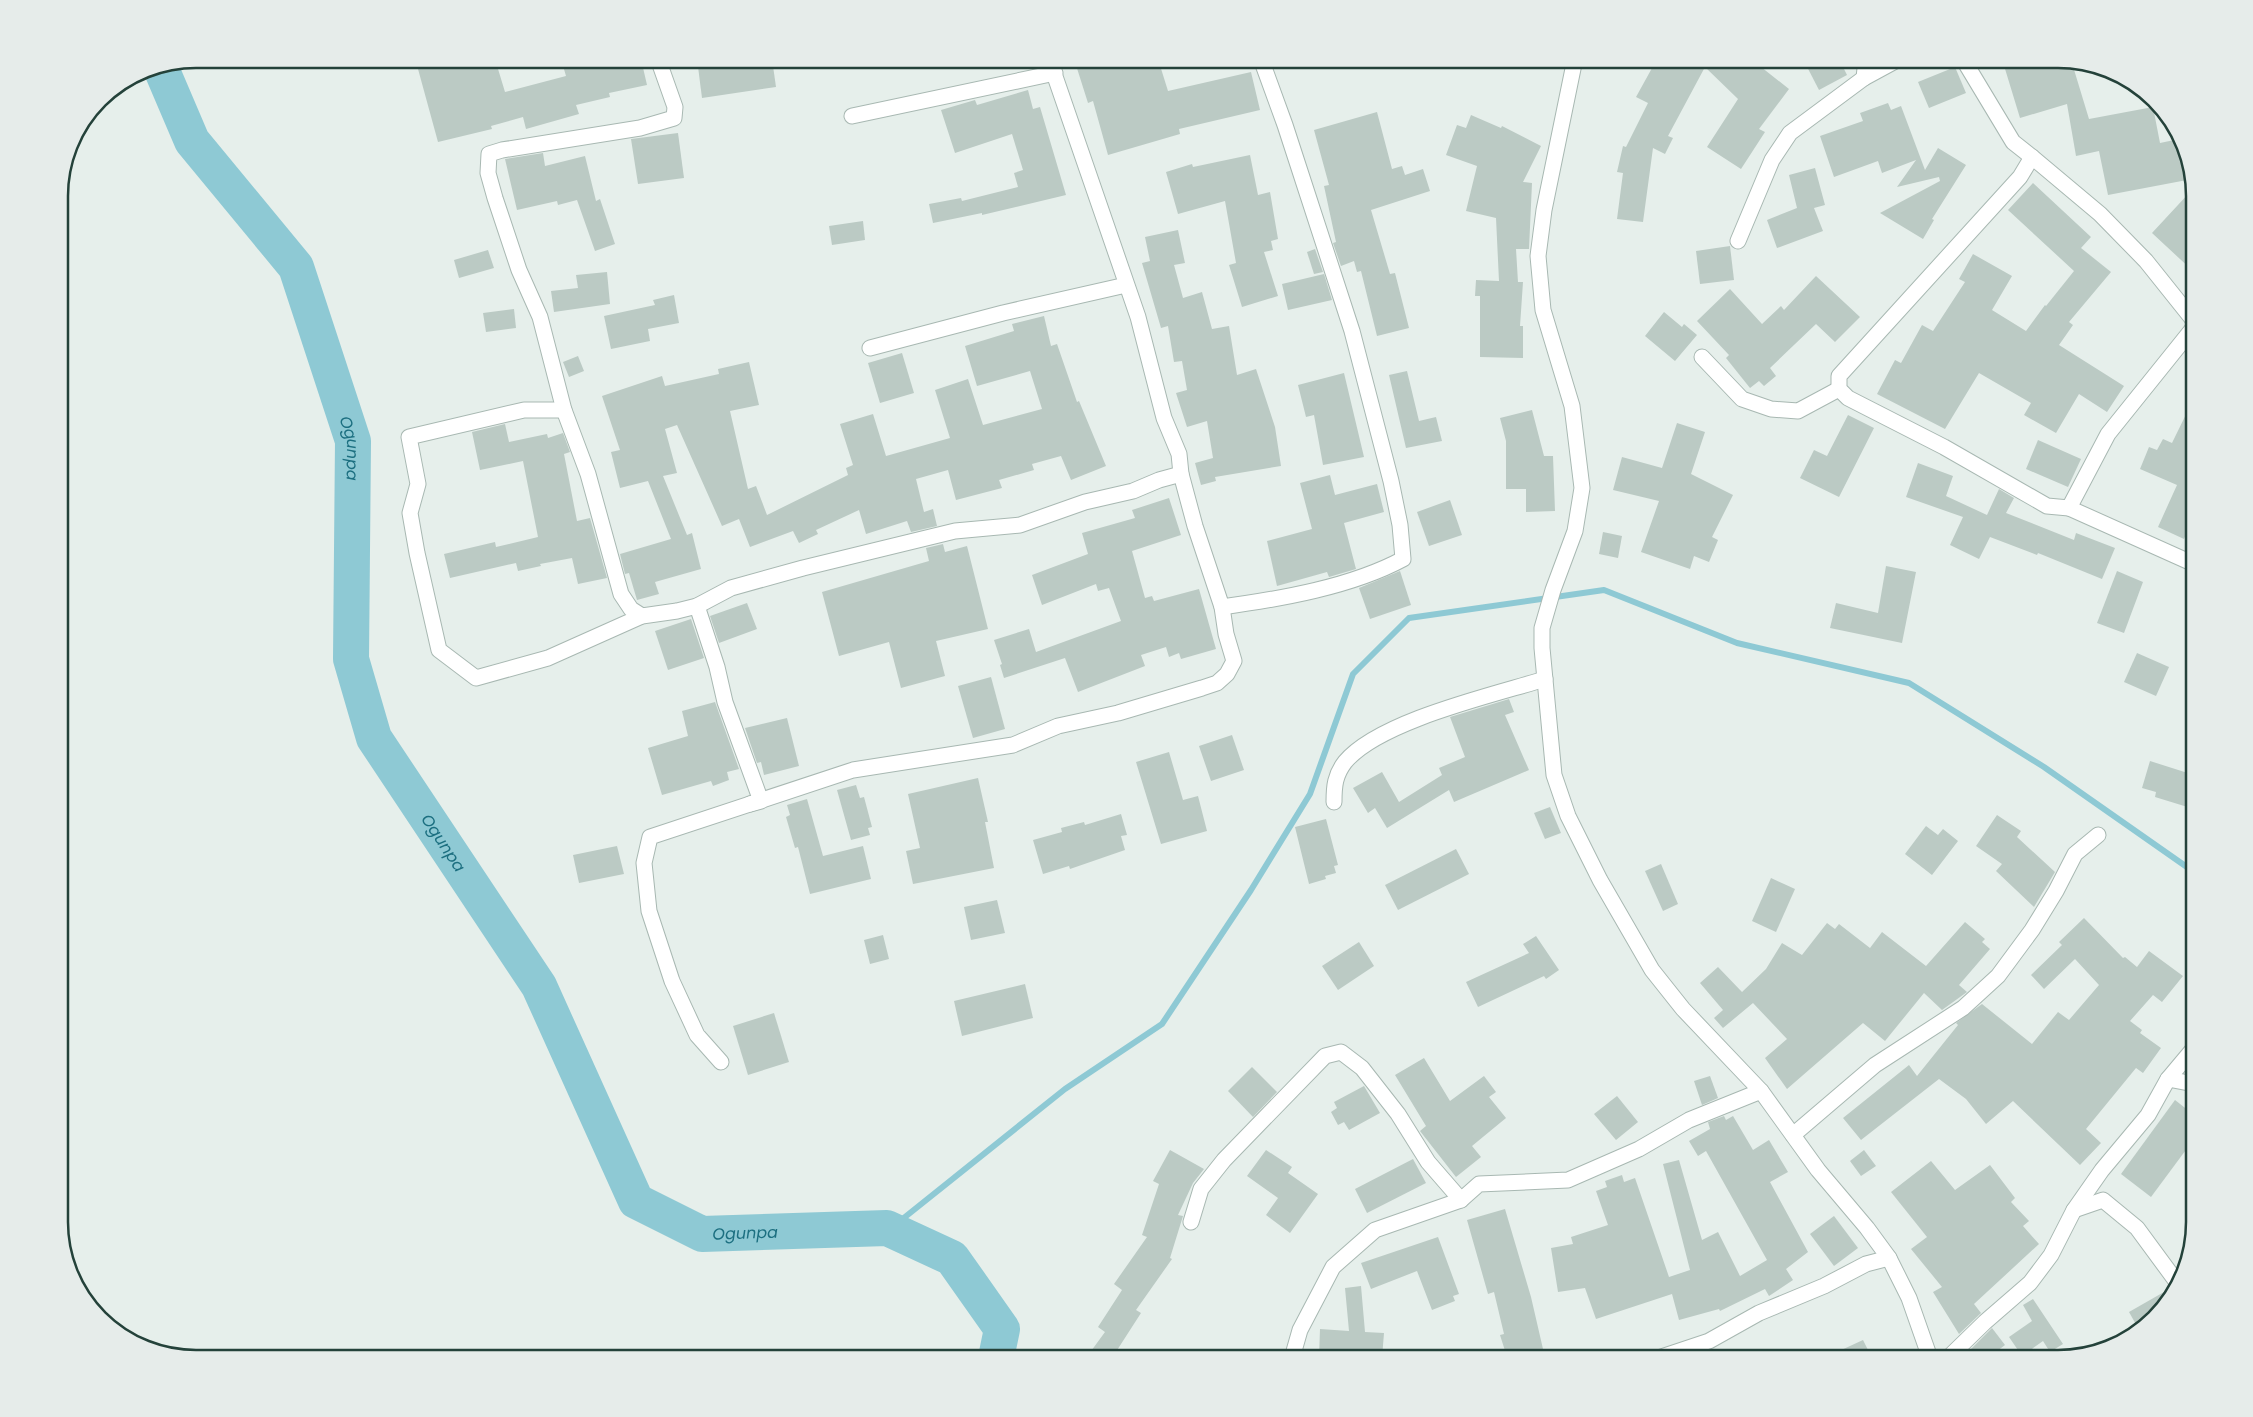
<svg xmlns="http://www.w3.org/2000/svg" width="2253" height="1417" font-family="Poppins,sans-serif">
  <rect width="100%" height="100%" fill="#e6efeb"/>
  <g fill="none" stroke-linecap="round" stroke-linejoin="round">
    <!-- stream -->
    <path stroke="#8ec9d4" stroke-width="6" d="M890 1229 1065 1089 1162 1024 1251 890 1310 794 1353 674 1409 618 1604 590 1737 643 1909 683 2044 767 2194 872"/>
    <!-- river -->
    <path stroke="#8ec9d4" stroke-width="36" id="s1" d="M160 66 192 141 296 267 353 441 351 659 374 738 539 986 636 1201 702 1234 887 1228 952 1258 1002 1329 996 1358"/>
  </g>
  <!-- building -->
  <g fill="#bbcac4">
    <path d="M452 59H495L505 92 566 76 561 59H601L603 68 641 59 647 85 609 93 610 97 576 105 579 114 526 129 523 117 491 126 492 129 438 142 418 69Z"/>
    <path d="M697 59H772L776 87 702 98Z"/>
    <path d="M1085 59H1158L1168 91 1251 72 1260 110 1179 129 1180 134 1108 155 1093 101 1088 103 1075 62Z"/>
    <path d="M1657 59H1751L1789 89 1759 129 1765 132 1741 169 1707 147 1738 99 1705 67 1668 136 1673 138 1665 154 1653 148 1643 222 1617 219 1623 173 1617 172 1623 146 1626 147 1648 103 1636 97Z"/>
    <path d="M1803 59H1839L1847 75 1819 90Z"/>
    <path d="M2002 59H2057L2072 63 2089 119 2153 107 2160 143 2179 139 2187 180 2108 195 2099 151 2076 156 2067 104 2020 118Z"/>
    <path d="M1955 67 1966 93 1929 108 1918 82Z"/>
    <path d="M1028 90 1033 109 1040 107 1066 195 982 215V213L933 223 929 204 961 198 962 201 1018 187 1014 173 1023 170 1012 134 955 153 941 110 975 100 977 105Z"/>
    <path d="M1888 103 1891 110 1901 106 1925 170 1938 148 1966 165 1932 219 1934 220 1923 239 1880 213 1940 181 1939 177 1897 187 1916 160 1882 173 1878 161 1834 177 1820 136 1863 121 1860 113Z"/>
    <path d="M1377 112 1392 169 1402 166 1405 175 1423 169 1430 191 1371 210 1390 274 1395 273 1409 328 1377 336 1361 271 1357 272 1354 261 1341 266 1333 243 1336 242 1324 186 1329 185 1314 130Z"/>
    <path d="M1471 115 1501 128 1502 126 1541 146 1523 182 1532 183 1529 249H1516L1518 282H1523L1520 326H1523V358L1480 357V296H1475L1476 280 1499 281 1496 218 1466 211 1477 166 1446 155 1457 125 1466 128Z"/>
    <path d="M678 133 684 178 638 184 631 139Z"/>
    <path d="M543 153 545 166 585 156 596 201 600 199 615 244 595 251 577 200 558 205 557 201 517 210 505 159Z"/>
    <path d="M1250 155 1258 195 1270 192 1278 239 1271 241 1273 250 1264 252 1278 296 1242 307 1229 265 1236 263 1225 201 1178 214 1166 172 1192 164 1193 167Z"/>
    <path d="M1815 168 1825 205 1814 208 1823 231 1777 248 1767 220 1797 208 1789 175Z"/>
    <path d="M2033 183 2091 237 2081 248 2111 272 2069 322 2073 325 2059 345 2124 386 2107 412 2079 394 2056 433 2024 415 2031 403 1979 373 1945 429 1877 394 1895 360 1901 363 1922 325 1933 331 1965 282 1959 279 1973 254 2012 276 1992 310 2026 331 2045 305 2046 306 2074 271 2008 210Z"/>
    <path d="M2190 192 2192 205H2194V272L2152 233Z"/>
    <path d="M863 221 865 240 832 245 829 226Z"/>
    <path d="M1178 230 1185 263 1174 265 1183 298 1202 292 1212 329 1229 326 1237 375 1256 369 1275 427 1281 466 1215 477 1216 481 1201 485 1195 463 1213 458 1207 421 1187 427 1176 393 1187 390 1182 361 1174 362 1168 326 1161 328 1142 263 1150 261 1145 237Z"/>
    <path d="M1730 246 1734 280 1700 284 1696 251Z"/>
    <path d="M1315 249 1323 272 1314 274 1307 252Z"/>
    <path d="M488 250 494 268 459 278 454 260Z"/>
    <path d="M607 272 610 304 554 312 551 291 578 288 576 275Z"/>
    <path d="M1324 274 1332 300 1288 310 1282 284Z"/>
    <path d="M1816 276 1860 317 1835 342 1816 324 1770 368 1776 376 1764 386 1759 381 1750 388 1726 358 1729 355 1697 321 1730 289 1762 324 1781 306 1784 310Z"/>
    <path d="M674 295 679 323 648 329 650 341 611 349 604 316 655 305 653 300Z"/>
    <path d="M514 309 516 328 486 332 483 313Z"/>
    <path d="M1664 312 1682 327 1684 324 1697 335 1675 361 1645 336Z"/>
    <path d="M1044 316 1051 346 1057 344 1077 402 1079 401 1106 466 1071 480 1061 456 1032 464 1034 470 999 480 1002 488 956 500 948 470 916 479 924 512 933 509 937 526 911 532 907 521 866 534 859 510 816 530 818 534 799 543 793 531 750 547 739 519 722 526 677 425 665 429 677 473 663 476 687 535 692 533 701 569 655 582 659 594 637 600 629 573 625 574 620 554 671 539 648 481 620 488 611 452 620 450 602 396 662 376 665 386 719 374 718 369 749 362 759 405 730 411 748 489 756 486 767 515 848 475 846 468 853 465 840 424 873 414 886 456 950 438 935 390 968 379 983 425 1042 409 1030 371 977 386 965 346 1014 331 1012 324Z"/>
    <path d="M902 353 914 393 880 403 868 363Z"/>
    <path d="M578 356 584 371 569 377 563 362Z"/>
    <path d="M1407 371 1419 421 1436 417 1442 441 1406 448 1389 375Z"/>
    <path d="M1344 373 1364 457 1323 465 1314 415 1306 417 1298 385Z"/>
    <path d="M2194 398V515L2184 539 2158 527 2177 485 2140 469 2149 447 2157 450 2163 439 2172 443Z"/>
    <path d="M1532 410 1544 456H1553L1555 511 1526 512V489H1506V441L1500 418Z"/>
    <path d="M1848 415 1874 428 1839 497 1800 478 1814 450 1827 456Z"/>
    <path d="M1677 423 1705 432 1691 474 1733 495 1712 537 1718 540 1709 562 1694 556 1690 569 1641 552 1659 501 1613 490 1622 457 1662 468Z"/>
    <path d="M505 424 509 442 547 434 548 438 563 433 570 452 564 454 577 521 590 518 607 578 578 584 572 558 540 564 541 566 518 571 516 563 450 578 444 554 495 542 496 547 538 537 523 461 480 470 472 432Z"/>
    <path d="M2038 440 2081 459 2068 487 2026 469Z"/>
    <path d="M1918 463 1953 476 1946 496 1987 515 1999 489 2014 498 2006 513 2074 540 2076 533 2115 548 2102 579 2038 553 2037 555 1990 537 1979 559 1950 545 1963 517 1906 497Z"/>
    <path d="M1330 475 1335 495 1377 484 1384 512 1344 523 1356 569 1329 577 1327 572 1277 586 1267 541 1312 529 1300 483Z"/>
    <path d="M1169 498 1181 535 1132 551 1145 598 1152 596 1154 601 1199 589 1216 649 1181 659 1179 653 1169 657 1166 647 1141 655 1145 666 1078 692 1065 658 1004 678 1000 665 1002 664 994 640 1029 629 1036 652 1121 621 1109 588 1098 591 1096 584 1042 605 1032 575 1088 554 1082 533 1135 518 1132 510Z"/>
    <path d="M1450 500 1462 535 1429 546 1417 512Z"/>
    <path d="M1603 532 1622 536 1618 558 1599 554Z"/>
    <path d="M943 544 945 552 967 546 988 629 936 641 945 676 901 688 889 642 839 656 822 592 929 561 926 548Z"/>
    <path d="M1886 566 1916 572 1902 643 1830 628 1836 603 1878 613Z"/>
    <path d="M1400 571 1411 605 1370 619 1359 588Z"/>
    <path d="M2117 571 2143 582 2124 633 2097 623Z"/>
    <path d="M747 603 757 629 719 643 710 616Z"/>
    <path d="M691 619 704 658 668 670 655 631Z"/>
    <path d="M2137 653 2169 667 2156 696 2124 682Z"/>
    <path d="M991 677 1005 729 973 738 958 686Z"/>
    <path d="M1509 699 1514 712 1505 715 1529 770 1454 802 1449 790 1387 828 1375 808 1368 813 1353 788 1382 772 1399 802 1442 775 1439 768 1465 757 1450 717Z"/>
    <path d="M715 702 739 769 727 772 729 780 713 786 711 781 662 795 648 748 688 736 682 711Z"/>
    <path d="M787 718 799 766 764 775 761 762 757 763 745 728Z"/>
    <path d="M1232 735 1244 770 1211 781 1199 746Z"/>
    <path d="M1169 752 1183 800 1198 796 1207 831 1161 844 1136 762Z"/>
    <path d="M2150 761 2194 775V809L2155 797 2156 792 2142 788Z"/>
    <path d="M978 778 988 822H985L994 868 913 884 906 851 920 848 908 794Z"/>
    <path d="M856 785 860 798 864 797 872 827 868 828 870 835 851 840 837 790Z"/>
    <path d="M807 799 823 856 863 846 871 879 810 894 798 847 795 848 786 817 790 815 787 805Z"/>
    <path d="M1550 807 1561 833 1545 839 1534 813Z"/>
    <path d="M1121 814 1127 835 1121 836 1125 850 1070 869 1069 866 1043 874 1033 840 1062 832 1061 828 1084 822 1085 825Z"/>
    <path d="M1997 815 2021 831 2017 837 2055 872 2034 907 1996 871 2002 864 1976 846Z"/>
    <path d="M1326 819 1338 865 1334 866 1336 873 1325 876 1326 879 1309 884 1295 827Z"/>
    <path d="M1926 826 1938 835 1943 829 1958 841 1932 875 1905 854Z"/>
    <path d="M617 846 624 874 579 883 573 855Z"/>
    <path d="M1456 849 1469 874 1398 910 1385 885Z"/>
    <path d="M1661 864 1678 904 1663 911 1645 871Z"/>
    <path d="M1771 878 1795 889 1776 932 1752 921Z"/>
    <path d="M997 900 1005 933 971 940 964 907Z"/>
    <path d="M2084 918 2123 958 2125 957 2137 967 2149 951 2183 976 2162 1002 2153 995 2130 1021 2142 1030 2140 1033 2161 1048 2143 1073 2136 1068 2086 1129 2101 1143 2080 1165 2013 1101 1986 1124 1966 1099 1939 1079 1861 1140 1843 1118 1909 1065 1917 1076 1958 1025 1956 1023 1982 1004 2032 1044 2058 1012 2069 1020 2099 985 2075 959 2044 989 2031 975 2062 945 2059 942Z"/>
    <path d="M1965 922 1985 939 1982 942 1990 949 1959 985 1967 992 1942 1010 1924 993 1885 1041 1863 1023 1787 1089 1765 1058 1787 1039 1753 1003 1723 1028 1714 1018 1723 1010 1700 983 1718 967 1742 992 1766 969 1782 943 1802 955 1827 923 1835 929 1839 924 1870 948 1882 932 1926 966Z"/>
    <path d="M883 935 889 959 870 964 864 940Z"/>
    <path d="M1536 936 1559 970 1546 979 1544 976 1478 1007 1466 982 1529 953 1523 944Z"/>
    <path d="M1359 942 1374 966 1338 990 1322 966Z"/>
    <path d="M1025 984 1033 1018 962 1036 954 1001Z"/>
    <path d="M774 1013 789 1062 748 1075 733 1026Z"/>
    <path d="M1424 1058 1450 1101 1484 1076 1496 1092 1489 1097 1506 1118 1472 1146 1481 1157 1456 1177 1420 1131 1426 1126 1395 1075Z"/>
    <path d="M1252 1067 1277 1092 1253 1117 1228 1091Z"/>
    <path d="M1710 1076 1718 1098 1702 1105 1694 1081Z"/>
    <path d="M1364 1086 1380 1113 1349 1130 1344 1122 1338 1125 1331 1112 1337 1108 1334 1102Z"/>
    <path d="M1617 1096 1638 1122 1616 1140 1594 1114Z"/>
    <path d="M2175 1100 2194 1115V1139L2151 1197 2121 1174Z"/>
    <path d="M1724 1116 1726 1120 1733 1116 1753 1150 1769 1140 1788 1172 1770 1182 1808 1252 1786 1269 1793 1280 1769 1296 1765 1289 1720 1311 1719 1309 1679 1320 1672 1294 1596 1319 1585 1288 1558 1292 1551 1248 1573 1244 1571 1237 1608 1225 1596 1191 1607 1187 1605 1181 1622 1175 1624 1182 1635 1178 1669 1277 1690 1270 1663 1164 1679 1160 1702 1240 1718 1232 1740 1276 1767 1260 1706 1151 1698 1156 1689 1141 1710 1129 1708 1122Z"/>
    <path d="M1170 1150 1204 1169 1193 1183 1178 1215 1183 1216 1170 1258 1172 1259 1136 1310 1141 1313 1112 1358H1086L1105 1332 1098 1327 1122 1290 1114 1284 1147 1237 1142 1235 1159 1184 1153 1181Z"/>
    <path d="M1266 1150 1292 1167 1288 1173 1318 1194 1290 1233 1266 1215 1278 1198 1247 1176Z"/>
    <path d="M1864 1150 1876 1166 1861 1176 1850 1161Z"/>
    <path d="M1413 1159 1426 1183 1367 1213 1355 1189Z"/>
    <path d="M1931 1161 1955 1190 1990 1165 2015 1198 2011 1202 2029 1221 2023 1226 2039 1244 1974 1304 1981 1313 1959 1334 1933 1292 1942 1287 1911 1249 1927 1237 1891 1192Z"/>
    <path d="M1505 1209 1531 1297 1543 1349 1507 1357 1500 1335 1504 1334 1494 1292 1488 1294 1467 1220Z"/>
    <path d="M1834 1216 1858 1248 1834 1266 1810 1234Z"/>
    <path d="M1438 1237 1459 1294 1453 1296 1455 1301 1432 1310 1417 1271 1371 1289 1361 1263Z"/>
    <path d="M1361 1286 1365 1332 1384 1333 1382 1358H1319L1320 1329 1349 1331 1345 1288Z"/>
    <path d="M2171 1288 2174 1290 2171 1297 2138 1328 2129 1312Z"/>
    <path d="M2033 1299 2063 1344 2050 1352 2043 1341 2022 1356 2009 1337 2032 1321 2023 1305Z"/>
    <path d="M1992 1328 2005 1345 1988 1358H1972L1968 1352Z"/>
    <path d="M1863 1340 1872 1358H1824Z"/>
  </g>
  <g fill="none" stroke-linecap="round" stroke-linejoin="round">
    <defs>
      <g id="minor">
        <path d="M1575 59 1544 210 1538 256 1543 310 1572 406 1582 488 1575 531 1553 590 1542 628V648L1554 775 1568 816 1600 880 1652 970 1683 1009 1761 1091 1818 1170 1867 1228 1889 1258 1909 1298 1930 1358"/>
        <path d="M1866 59 1864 78 1899 59"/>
        <path d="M1963 59 2013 142 2032 157 2020 177 1839 376V389L1848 398 1944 447 2047 506 2069 508 2108 434 2194 327"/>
        <path d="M852 116 1055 73"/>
        <path d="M2032 157 2100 214 2146 261 2194 321"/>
        <path d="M1738 241 1772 160 1790 133 1864 78"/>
        <path d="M870 348 1003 313 1126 285"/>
        <path d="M1702 357 1742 399 1771 409 1798 411 1839 389"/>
        <path d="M564 410H524L409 437 418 484 410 513 417 553 439 650 476 678 548 658 642 616 677 611 697 606 731 588 803 568 955 531 1020 525 1085 502 1133 491 1159 480 1181 474"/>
        <path d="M2069 508 2194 564"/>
        <path d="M697 606 717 667 725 702 761 801 750 804"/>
        <path d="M1222 607C1280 599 1351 587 1403 559L1400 525 1391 481 1352 331 1285 125 1261 59"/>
        <path d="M642 616 631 609 621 594 588 474 564 410 540 317 519 270 495 198 488 173 489 154 502 150 640 128 674 118 675 107 658 59"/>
        <path d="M1334 802C1334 786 1335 775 1345 762 1379 721 1493 695 1545 679"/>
        <path d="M721 1062 697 1035 672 981 649 911 644 863 650 837 853 770 1013 745 1058 726 1118 713 1202 688 1217 683 1227 674 1234 661 1226 634 1222 607 1195 526 1181 474 1179 454 1164 418 1138 317 1049 59"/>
        <path d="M2168 1079 2194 1084"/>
        <path d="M1793 1135 1875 1065 1963 1008 1998 976 2032 930 2056 891 2075 854 2098 835"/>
        <path d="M2074 1210 2103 1200 2137 1228 2176 1281"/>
        <path d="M1191 1222 1201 1189 1224 1160 1325 1056 1341 1052 1362 1068 1398 1114 1428 1162 1461 1200"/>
        <path d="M1292 1358 1300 1330 1333 1267 1375 1230 1461 1200 1479 1184 1568 1180 1639 1149 1689 1120 1761 1091"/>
        <path d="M1658 1358 1709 1341 1759 1313 1824 1286 1866 1264 1889 1258"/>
        <path d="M1948 1358 1985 1322 2030 1283 2051 1255 2074 1210 2102 1170 2148 1115 2168 1079 2194 1048"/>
      </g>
    </defs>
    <!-- minor casing -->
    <use href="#minor" stroke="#a8b8b2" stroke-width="17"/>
    <!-- minor -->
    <use href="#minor" stroke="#fff" stroke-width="15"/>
  </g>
  <g text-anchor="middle" stroke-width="4" stroke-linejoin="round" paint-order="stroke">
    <!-- water labels -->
    <g font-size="16" font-style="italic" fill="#1c6f80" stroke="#f7fbf9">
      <text dy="6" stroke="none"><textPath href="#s1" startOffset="435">Ogunpa</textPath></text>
      <text dy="6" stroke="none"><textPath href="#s1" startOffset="854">Ogunpa</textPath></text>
      <text dy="6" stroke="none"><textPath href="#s1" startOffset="1379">Ogunpa</textPath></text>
    </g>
  </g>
  <!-- crop -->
  <path d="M0 0H2253V1417H0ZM196 68H2058A128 128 0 0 1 2186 196V1222A128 128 0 0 1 2058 1350H196A128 128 0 0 1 68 1222V196A128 128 0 0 1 196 68Z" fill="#e6ecea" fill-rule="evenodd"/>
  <path fill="none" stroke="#24423a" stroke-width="2.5" d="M196 68H2058A128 128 0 0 1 2186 196V1222A128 128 0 0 1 2058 1350H196A128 128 0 0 1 68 1222V196A128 128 0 0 1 196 68Z"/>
</svg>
